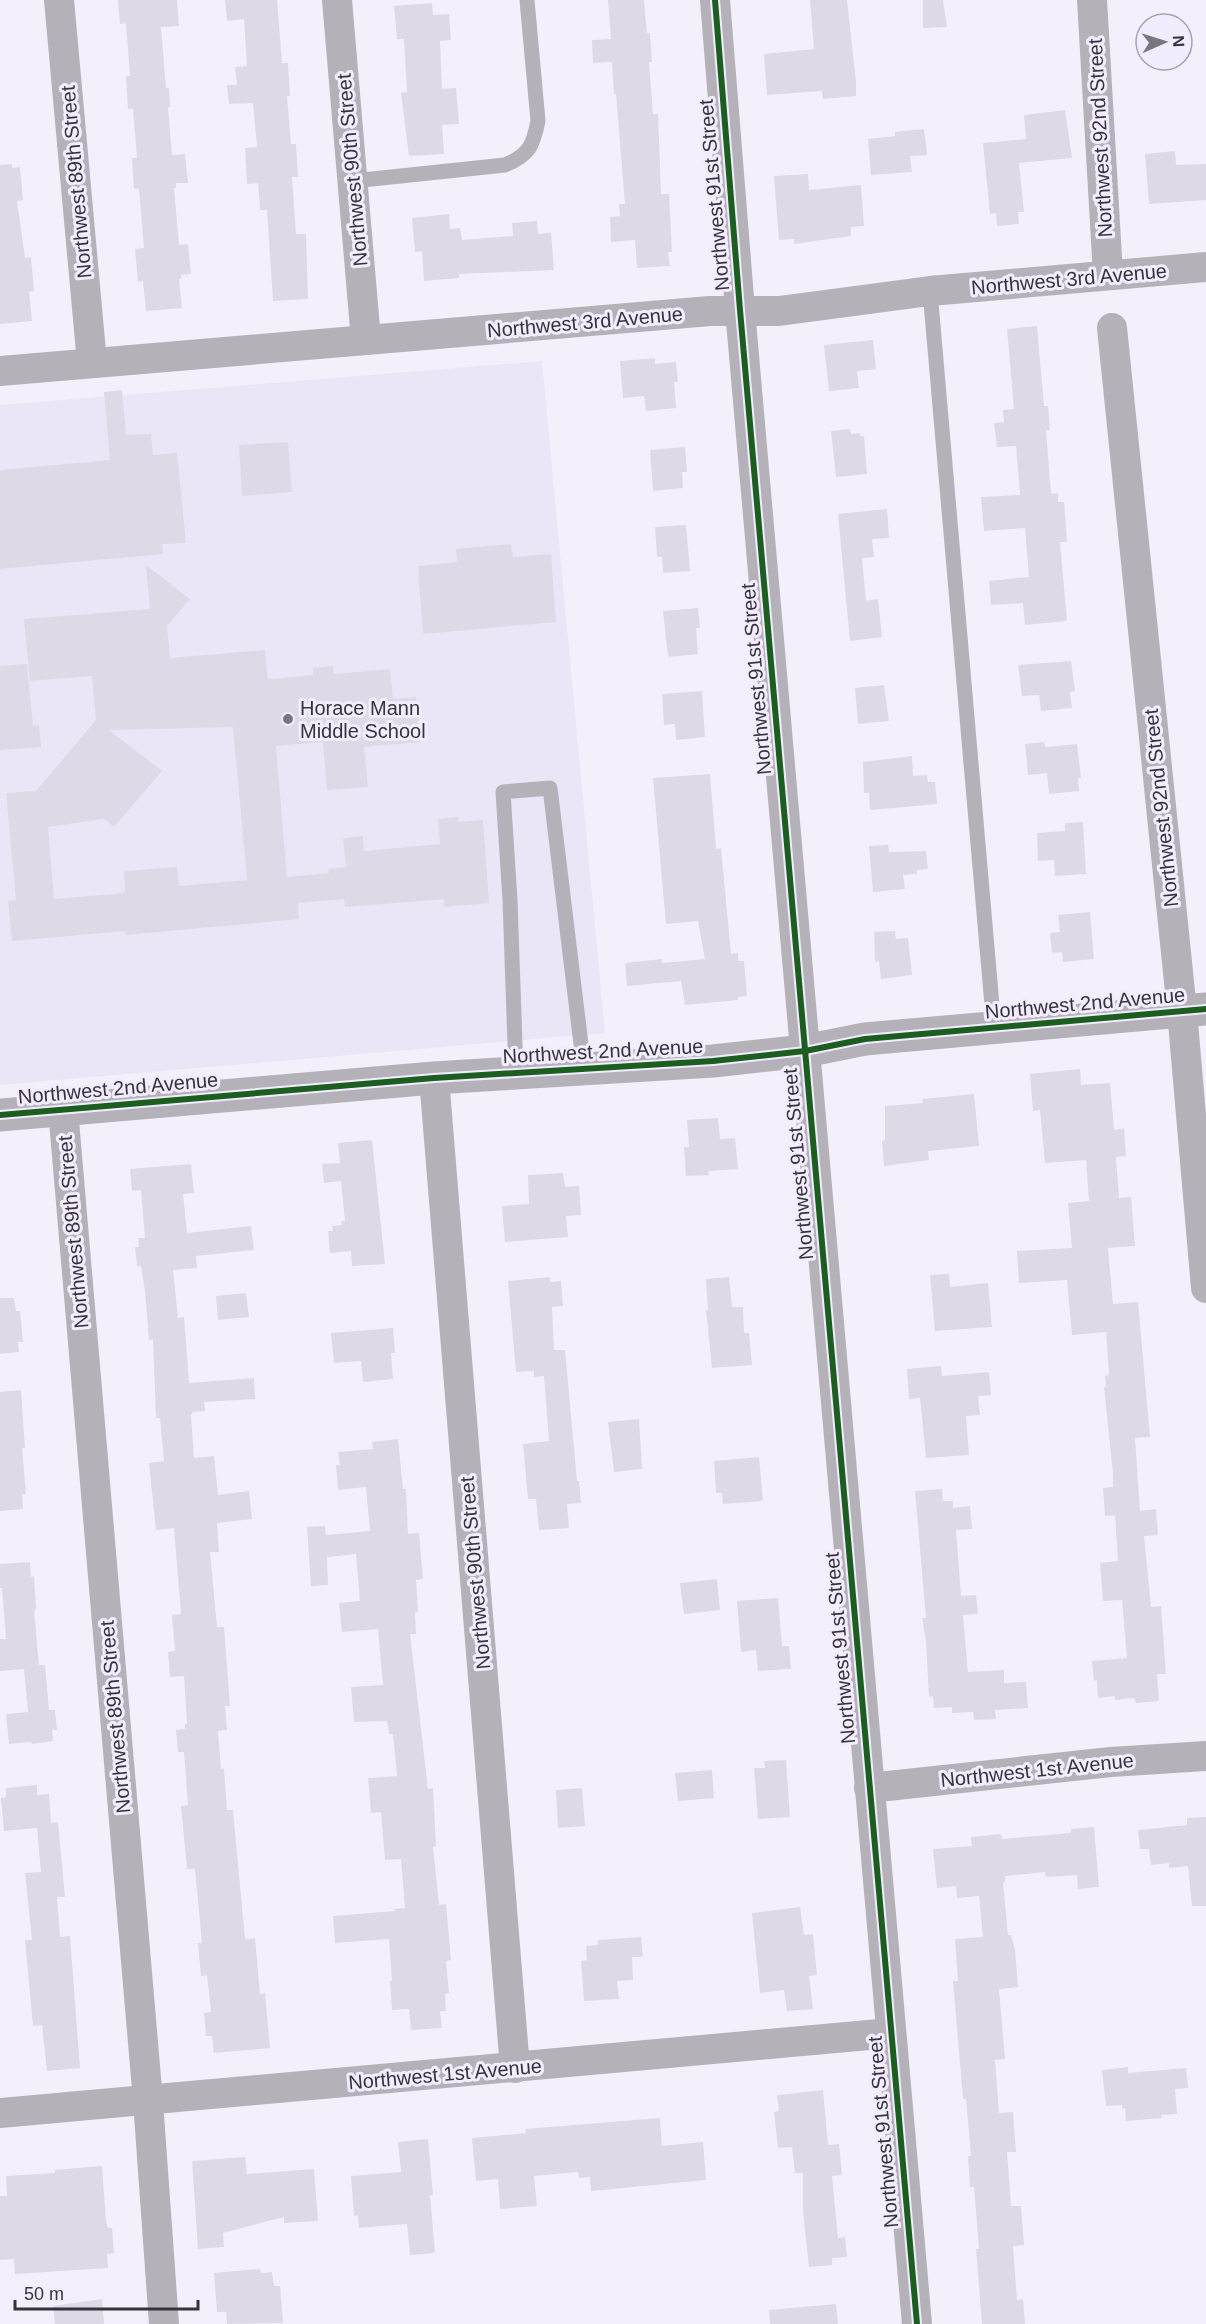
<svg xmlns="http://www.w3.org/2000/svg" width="1206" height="2324" font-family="Arial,sans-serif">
  <rect width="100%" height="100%" fill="#f4f0fb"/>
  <!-- built -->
  <path fill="#ece5f8" d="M542 361 605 1033 0 1085V405Z"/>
  <!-- building -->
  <g fill="#ded9e7" fill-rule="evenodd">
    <path d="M118 0H177L179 26 161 27 166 88H169L170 107H168L172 155 185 154 188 183H176V188H174L179 245 188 244 191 274 181 275V279H179L182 308 146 311 143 281 138 282 135 249 144 248 139 189H134L133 174 132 158H137L133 109H128L126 76H130L126 23 120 24Z"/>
    <path d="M225 0H277L282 63H288L290 96H287L291 144H296L298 177H292L296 234H306L308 299 273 301 267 210H260L258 183 247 184 245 148 257 147 253 103 229 104 227 85H237L235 67 247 66 244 19 227 21Z"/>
    <path d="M608 0H644L647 33H650L652 62H649L653 114H658L661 194H669L672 252H668L670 266 637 268 635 240 611 242 610 217 620 216 619 204H625L616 94H614L612 62 593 63 592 40 611 39Z"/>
    <path d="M810 0H847L856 82V96L823 99 822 91 767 95 764 54 814 49Z"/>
    <path d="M923 0H943L947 27 923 28Z"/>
    <path d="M432 3 433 15 449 14 451 40 440 41 442 89 456 88 459 124 442 125 444 154 409 156 401 93 407 92 404 39H397L394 6Z"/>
    <path d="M1065 110 1072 158 1019 163 1024 212H1018L1019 224 997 226 996 213 990 214 983 143 1026 139 1024 115Z"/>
    <path d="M924 129 927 155 910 156 912 172 871 175 868 139 895 136V132Z"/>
    <path d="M1175 151 1176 165 1206 164V200L1149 204 1145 154Z"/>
    <path d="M12 164V168L20 167 23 200 17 201 25 258 31 257 34 291H29L32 321 0 324V165Z"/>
    <path d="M808 174 809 190 861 185 864 226 851 227V236L794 244V239L779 240 774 176Z"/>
    <path d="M449 214 450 229 460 228 462 240 513 236 512 223 537 221 538 234 551 233 554 270 459 274V278L424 281 422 251 415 252 412 218Z"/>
    <path d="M1037 326 1044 406H1048L1050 430H1046L1051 494 1058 493V502H1064L1067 542H1060L1067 621 1025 625 1023 603 991 605 989 581 1029 577 1025 528 984 531 981 497 1020 495 1016 446 997 447 994 423 1004 422 1003 410 1014 409 1007 329Z"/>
    <path d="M873 340 876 369 857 371 859 388 829 391 824 345Z"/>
    <path d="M655 358V364L676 362 678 382H674L676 408 646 411 644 396 623 398 620 361Z"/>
    <path d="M122 390 126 435 151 434 153 455 177 453 186 543 162 544 163 554 0 569V470L110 460 104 392Z"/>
    <path d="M850 429 851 434 860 433V436H864L867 474 836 477 831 431Z"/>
    <path d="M288 442 292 492 242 496 239 445Z"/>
    <path d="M685 447 687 472H682L683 488 653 491 650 450Z"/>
    <path d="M887 509 889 538 872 539 874 557 862 558 866 601 878 599 882 637 850 641 838 514Z"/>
    <path d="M686 525 690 571 663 573 662 557H657L655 527Z"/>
    <path d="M511 544 513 557 551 554 556 622 423 634 418 566 457 562 456 549Z"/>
    <path d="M146 565 190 599 167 626 170 658 265 650 268 679 313 675V668L333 666 334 674 390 669 393 699 416 697 420 742 364 747 368 787 327 790 323 742 276 746 287 877 329 873 328 869 346 867 343 838 363 836 364 851 440 844 438 819 458 817V822L483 820 489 903 444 907V899L345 907 344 899 298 903 299 919 126 935 125 931 12 941 8 901 16 900 6 793 36 791 96 720 92 676 30 681 24 619 150 609ZM233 727 247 880 179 886 177 867 124 871 125 893 54 899 48 827 104 819 114 827 162 771 109 730Z"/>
    <path d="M698 608 700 628H696L698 654 668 657 663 611Z"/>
    <path d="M1071 661 1075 691 1070 692 1072 708 1041 711 1039 695 1022 696 1018 665Z"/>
    <path d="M27 664 33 726 39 725 41 747 0 750V666Z"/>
    <path d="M884 685 889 721 858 724 855 688Z"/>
    <path d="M702 691 705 737 676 740 675 724 664 725 662 694Z"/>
    <path d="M1044 742 1045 747 1077 744 1081 778H1078L1079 791 1049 794 1047 773 1028 775 1025 744Z"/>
    <path d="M912 756 913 776 927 775 928 782H935L937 804 870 810 869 793H864L863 762Z"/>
    <path d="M710 774 716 849 721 848 724 880 731 954 738 953V961H744L747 996 738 997V1000L685 1005 681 981 627 986 625 963 662 959V963L705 959 698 921 666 924 653 778Z"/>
    <path d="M1083 822 1086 874 1055 876 1054 860 1038 861 1037 833 1065 831V823Z"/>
    <path d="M888 845 889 852 926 851 928 869 917 870V874L903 875 905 889 873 892 869 846Z"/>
    <path d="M1090 912 1094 959 1063 962 1062 952 1052 953 1050 933 1060 932 1058 915Z"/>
    <path d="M895 931 896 939 908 938 912 975 881 979 879 961 875 962 874 932Z"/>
    <path d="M1080 1069 1081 1085 1110 1083 1114 1130 1124 1128 1126 1156 1116 1157 1119 1198 1131 1197 1135 1246 1108 1248 1113 1304 1138 1302 1150 1437 1135 1438 1140 1511 1156 1509 1158 1535 1144 1536 1151 1607 1161 1606 1166 1674H1157L1159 1701 1136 1703 1134 1698 1115 1700V1696L1098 1698 1097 1680 1094 1681 1092 1661 1127 1658 1122 1600 1103 1601 1100 1563 1118 1561 1115 1515 1105 1516 1103 1488 1113 1487V1474L1104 1387H1106L1105 1376 1109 1375 1106 1332 1072 1335 1067 1280 1019 1283 1017 1251 1072 1248 1068 1203 1089 1201 1086 1160 1045 1163 1040 1110 1033 1111 1030 1074Z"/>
    <path d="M974 1094 979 1146 928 1151 929 1160 884 1166 882 1141 885 1140V1106L923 1103 922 1099Z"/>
    <path d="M718 1118 720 1139 735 1138 738 1169 708 1171 709 1175 686 1176 684 1147H689L687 1120Z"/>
    <path d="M372 1140 385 1264 352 1266 351 1251 330 1253 328 1231H333L332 1226 342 1225 341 1221H345L341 1181 324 1183 322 1164 340 1163 338 1143Z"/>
    <path d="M191 1164 194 1193 183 1194 187 1233 251 1226 254 1250 196 1256 197 1268 173 1270 178 1318 184 1317 189 1383 254 1378 255 1399 204 1402 205 1411 193 1412 191 1415 194 1458 214 1456 218 1495 249 1491 252 1519 217 1523 219 1552H210L217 1627H224L230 1706H225L227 1730 218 1731 221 1769 224 1768 227 1810H233L245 1939 255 1938 260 1994 265 1993 270 2048 214 2053 212 2036H206L204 2013 211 2012 207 1975 201 1976 198 1943H202L195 1869H187L181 1806 188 1805 184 1752H178L176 1730 185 1729V1724H187L184 1676 170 1677 168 1652 175 1651 172 1615 181 1614 174 1528 156 1530 149 1463 164 1461 160 1418H156L153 1339 149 1340 145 1291 141 1266H137L135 1247H139L138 1238H145L141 1190 132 1191 130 1169Z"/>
    <path d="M563 1173 565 1187 579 1186 581 1215 566 1216 568 1237 505 1242 502 1206 529 1204 528 1175Z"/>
    <path d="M949 1274 950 1287 988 1283 992 1327 935 1331 930 1275Z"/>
    <path d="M550 1277V1282L561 1281 563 1306 552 1307 554 1350H565L577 1481H579L581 1503 567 1504 569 1528 539 1530 536 1499H528L523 1444 549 1441 544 1376 534 1377V1371L516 1372 508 1281Z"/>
    <path d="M729 1277 732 1307H743L744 1333H749L752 1365 712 1368 706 1310H708L706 1279Z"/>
    <path d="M246 1293 249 1317 218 1320 216 1296Z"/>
    <path d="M0 1298H14L16 1311H20L23 1342H18L19 1352 0 1354Z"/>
    <path d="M393 1328 395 1353H391L393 1379 363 1382 361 1361 334 1363 331 1333Z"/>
    <path d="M941 1366 942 1376 989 1372 991 1395 978 1396 980 1415 966 1416 969 1455 926 1458 920 1398 909 1399 907 1369Z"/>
    <path d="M21 1390 25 1448H22L26 1494H22L23 1509 0 1511V1392Z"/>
    <path d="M639 1419 642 1469 614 1472 608 1422Z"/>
    <path d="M398 1439 403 1489H406L408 1534 419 1533 423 1579 416 1580 418 1612 415 1613 416 1634H410L428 1789 433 1788 436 1846 433 1847 439 1905 446 1904 451 1960 446 1961 449 1993 445 1994 446 2011H440L442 2028 411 2030 409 2009 392 2010 390 1981H392L389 1939 335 1943 333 1916 395 1911 394 1909 405 1908 401 1859 385 1860 381 1812 371 1813 368 1778 397 1776 393 1734H389L387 1721 354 1722 351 1687 383 1685 378 1629 342 1632 339 1603 360 1601 356 1554 327 1557 328 1585 311 1586 307 1527 325 1526 326 1535 370 1531 366 1487 338 1490 336 1465H340L338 1452 373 1449 372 1442Z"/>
    <path d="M759 1457 763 1501 723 1504 722 1493H716L714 1461Z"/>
    <path d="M942 1489 943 1501H953V1508L970 1506 972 1529 956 1530 961 1596 976 1595 978 1614 963 1615 968 1672 1004 1670V1683L1026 1682 1028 1708 995 1710 996 1719 974 1720 973 1712 952 1713V1707L934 1708 933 1696 929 1697 926 1641 922 1618H926L915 1491Z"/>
    <path d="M30 1562 31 1577 34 1576 36 1610H34L39 1665H45L49 1710H55L57 1730H52L53 1741 32 1744 31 1742 9 1744 6 1714 28 1712 24 1669 0 1671V1639H6L2 1588H0V1564Z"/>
    <path d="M717 1579 720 1610 684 1614 680 1583Z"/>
    <path d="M778 1598 782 1646H789L791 1669 758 1671 756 1650 741 1652 737 1601Z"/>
    <path d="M786 1760 790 1817 758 1819 754 1768H765L764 1761Z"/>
    <path d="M712 1770 714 1798 678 1801 675 1773Z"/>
    <path d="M37 1785V1795L49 1794 51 1823 58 1822 65 1897H57L60 1937 70 1936 80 2068 47 2071 42 2025 33 2026 25 1940H32L25 1873 41 1872 37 1828 4 1831 1 1798 6 1797V1788Z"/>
    <path d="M582 1788 585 1826 558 1828 556 1790Z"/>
    <path d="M1206 1817V1906H1192L1188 1866 1169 1868V1863L1151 1865 1149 1849H1140L1138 1830 1187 1825V1818Z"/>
    <path d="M1094 1827 1099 1887 1078 1889 1077 1875 1046 1877 1045 1872 1005 1876V1882H1003L1008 1935H1011L1015 1949 1018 1987 999 1989 1005 2059 995 2060 999 2113 1013 2112 1016 2152H1007L1011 2206H1021L1024 2245 1013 2246 1017 2300 1023 2299 1025 2324H982L976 2249H979L974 2187H970L968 2156H971L966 2099H963L953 1981H958L955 1939 983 1937 979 1896 957 1898 956 1886 937 1888 933 1849 972 1846 971 1837 1001 1834 1002 1839 1071 1833V1829Z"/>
    <path d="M800 1907 804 1935 813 1934 817 1975 809 1976 813 2009 787 2011 784 1990 760 1993 752 1913Z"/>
    <path d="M641 1937 643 1957H632L633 1980 617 1981 619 1999 584 2001 581 1961 587 1960 586 1946 598 1945V1940Z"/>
    <path d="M1128 2067V2073L1186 2068 1188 2088 1175 2089 1177 2114 1161 2115 1162 2118 1126 2121 1125 2108 1122 2109V2105L1106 2106 1102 2070Z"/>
    <path d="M823 2090 828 2145 839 2144 842 2175 832 2176 838 2238 845 2237 847 2257 832 2258V2265L809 2267 803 2211V2173H795L792 2147 778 2148 774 2112 779 2111 777 2095Z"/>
    <path d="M660 2118 662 2146 703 2142 706 2180 591 2191 590 2177 579 2178 578 2172 534 2176 537 2206 500 2209 498 2179 476 2181 472 2138 526 2133 525 2129Z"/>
    <path d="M428 2139 433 2195H430L435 2253 410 2255 407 2224 359 2228 358 2215 354 2216 351 2176 401 2172 398 2142Z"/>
    <path d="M245 2157 247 2174 314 2169 318 2221 284 2223V2217L223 2233 224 2247 198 2249 192 2161Z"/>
    <path d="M102 2166 106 2221 108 2228H112L114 2253 107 2254 108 2268 15 2274 14 2259 0 2260V2196H7L6 2176 55 2173V2170Z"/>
    <path d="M260 2269 261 2273 272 2272 274 2286H280L283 2323 227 2324 226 2312H217L214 2273Z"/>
    <path d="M102 2299 104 2324H55L53 2306Z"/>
    <path d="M836 2304 838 2324H770L769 2310Z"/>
  </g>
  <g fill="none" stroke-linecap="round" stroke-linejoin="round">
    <!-- service -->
    <g stroke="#b4b1b9" stroke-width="15">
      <path d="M353 181 505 165C529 155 533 146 538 121L527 0"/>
      <path d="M930 291 994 1028"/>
      <path d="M516 1073 510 900 503 792 550 788 584 1069"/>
    </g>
    <!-- minor -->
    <g stroke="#b4b1b9" stroke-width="30">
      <path d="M59 0 92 363"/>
      <path d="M337 0 366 340"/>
      <path d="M715 0 740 310 917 2324"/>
      <path d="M1092 0 1108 275"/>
      <path d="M1112 328 1182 1011 1206 1288"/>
      <path d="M0 371 710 311H779L930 291 1206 267"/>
      <path d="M434 1078 515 2068"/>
      <path d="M63 1109 148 2101 164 2324"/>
      <path d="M869 1788 1111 1762 1206 1756"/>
      <path d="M0 2113 891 2033"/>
    </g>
    <!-- tertiary -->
    <path stroke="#b4b1b9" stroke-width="33" d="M0 1115 434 1078 713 1061 805 1051 865 1039 1206 1009"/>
    <defs>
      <g id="cycleway">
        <path d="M715 0 740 310 917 2324"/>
        <path d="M0 1115 434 1078 713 1061 805 1051 865 1039 1206 1009"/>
      </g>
    </defs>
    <!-- cycleway casing -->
    <use href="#cycleway" stroke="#f3ecff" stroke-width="10"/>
    <!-- cycleway -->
    <use href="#cycleway" stroke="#1b5e20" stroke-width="6"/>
  </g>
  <!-- markers -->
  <circle fill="#78767e" stroke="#f3ecff" stroke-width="2" cx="288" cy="719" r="6"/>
  <g text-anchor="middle" stroke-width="6" stroke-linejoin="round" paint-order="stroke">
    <!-- street labels -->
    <g font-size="20" fill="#36343b" stroke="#f3ecff">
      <text transform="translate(1100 138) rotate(-93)" y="7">Northwest 92nd Street</text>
      <text transform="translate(352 170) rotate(-95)" y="7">Northwest 90th Street</text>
      <text transform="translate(76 182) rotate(-95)" y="7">Northwest 89th Street</text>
      <text transform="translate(714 195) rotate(-95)" y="7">Northwest 91st Street</text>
      <text transform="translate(1069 279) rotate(-5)" y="7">Northwest 3rd Avenue</text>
      <text transform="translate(585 322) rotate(-5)" y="7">Northwest 3rd Avenue</text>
      <text transform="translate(756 679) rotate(-95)" y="7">Northwest 91st Street</text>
      <text transform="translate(1161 808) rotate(-96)" y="7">Northwest 92nd Street</text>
      <text transform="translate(1085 1003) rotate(-5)" y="7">Northwest 2nd Avenue</text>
      <text transform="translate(603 1051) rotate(-3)" y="7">Northwest 2nd Avenue</text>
      <text transform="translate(118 1088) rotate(-5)" y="7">Northwest 2nd Avenue</text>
      <text transform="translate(798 1164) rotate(-95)" y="7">Northwest 91st Street</text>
      <text transform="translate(73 1232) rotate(-95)" y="7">Northwest 89th Street</text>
      <text transform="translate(475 1573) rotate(-95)" y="7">Northwest 90th Street</text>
      <text transform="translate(840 1648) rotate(-95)" y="7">Northwest 91st Street</text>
      <text transform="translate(115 1717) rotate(-95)" y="7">Northwest 89th Street</text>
      <text transform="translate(1037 1770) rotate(-6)" y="7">Northwest 1st Avenue</text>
      <text transform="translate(445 2074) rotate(-5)" y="7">Northwest 1st Avenue</text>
      <text transform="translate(883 2132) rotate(-95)" y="7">Northwest 91st Street</text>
    </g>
    <!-- poi labels -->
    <g font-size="20" fill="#36343b" stroke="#f3ecff" text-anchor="start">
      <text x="300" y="715">Horace Mann<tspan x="300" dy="23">Middle School</tspan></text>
    </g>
  </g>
  <!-- north arrow -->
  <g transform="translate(1164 42) rotate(87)"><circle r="28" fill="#f3ecff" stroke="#a7a2b1" stroke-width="1.5"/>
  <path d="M0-4.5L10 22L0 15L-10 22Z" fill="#78767e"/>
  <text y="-9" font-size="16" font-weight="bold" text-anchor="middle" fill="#36343b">N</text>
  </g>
  <!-- scale -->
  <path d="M15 2300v9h183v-9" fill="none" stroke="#36343b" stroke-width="3"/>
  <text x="24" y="2300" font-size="18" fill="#36343b" stroke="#f3ecff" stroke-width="4.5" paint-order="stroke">50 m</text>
</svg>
